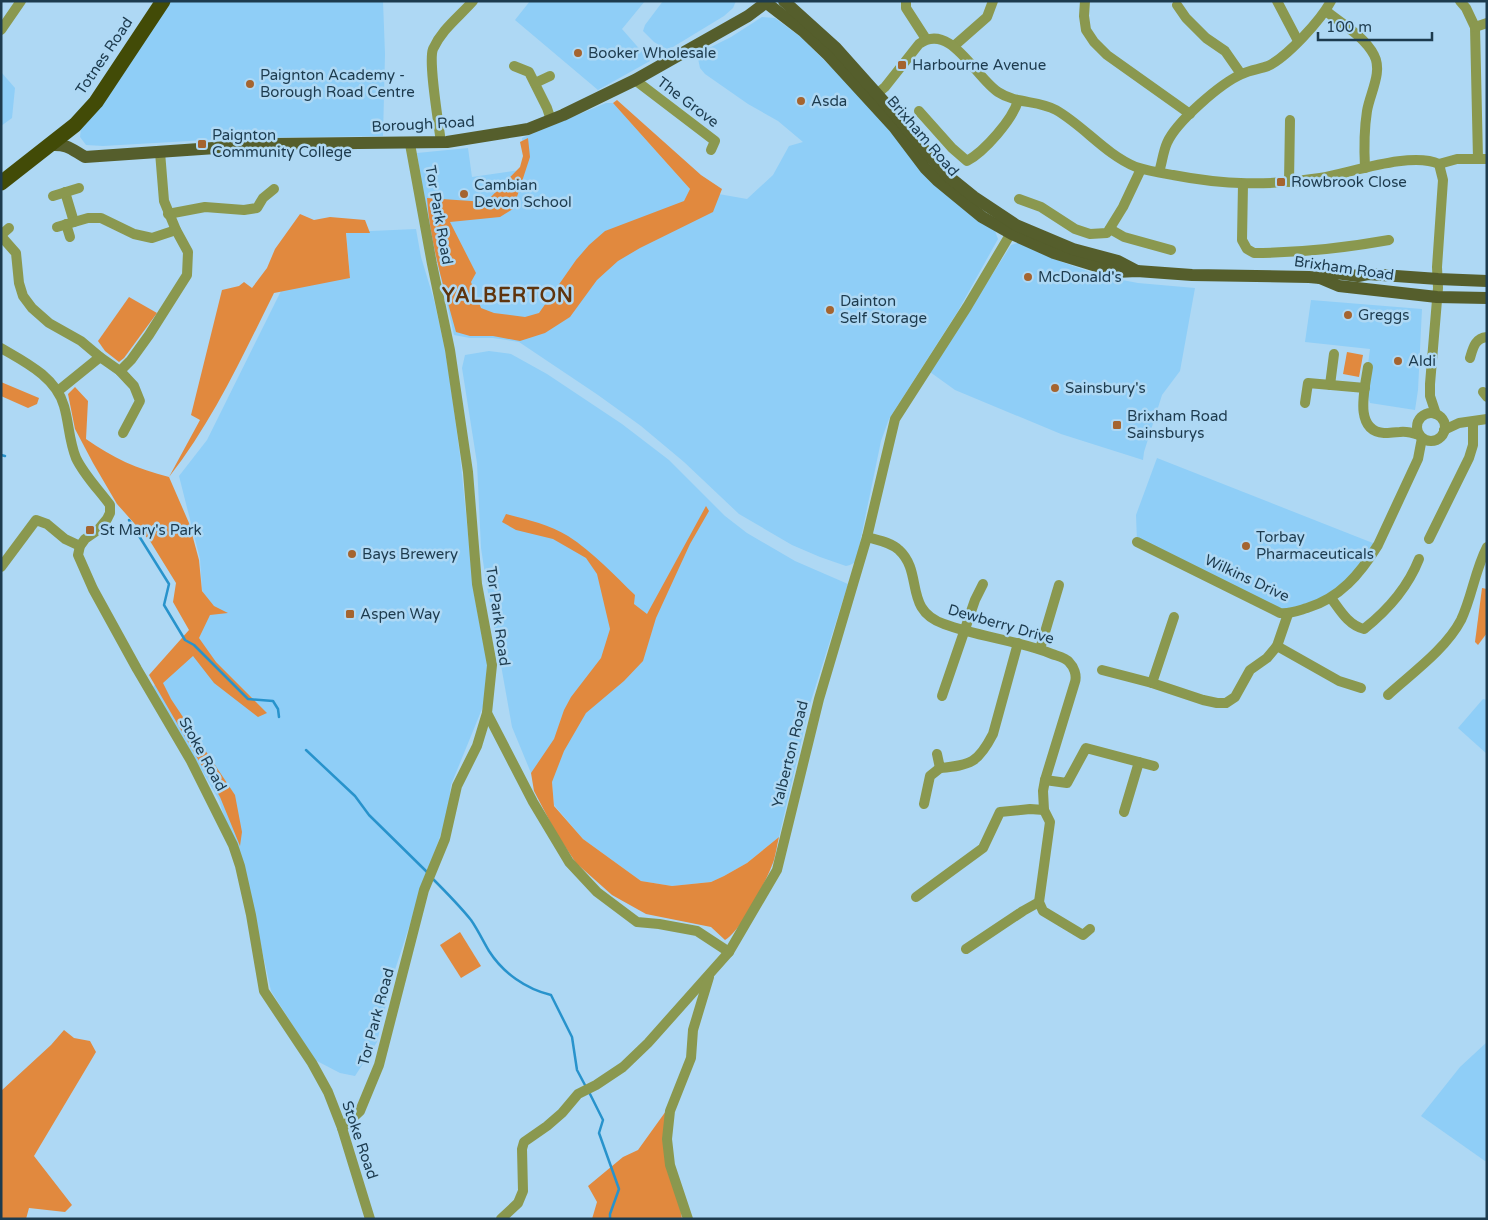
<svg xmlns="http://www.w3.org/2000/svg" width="1488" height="1220" font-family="'Varela Round',sans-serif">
  <rect width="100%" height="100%" fill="#aed8f4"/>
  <!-- built -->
  <g fill="#8fcef7">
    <path d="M171 1H383L385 54 383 136 241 138 103 146 86 145 80 137 81 128 107 97Z"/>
    <path d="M530 1H645L622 29 650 61 598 90 515 20Z"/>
    <path d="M663 1H736L733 8 724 16 673 47 666 49 654 42 643 31 645 25Z"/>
    <path d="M762 17 775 18 802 38 995 231 998 239 958 311 889 419 881 441 856 562 850 565 846 566 820 557 792 545 739 514 684 462 641 426 598 395 519 342 493 338H470L454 335 426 213 417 153 468 148 472 177 521 170 524 155 522 138 606 103H613L690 189 747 199 773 175 789 146 803 142 778 121 748 104 705 74 700 68 697 54 731 37Z"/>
    <path d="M1 72 15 88 12 118 1 126Z"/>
    <path d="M416 229 421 257 434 300 444 345 449 374 460 455 474 594 487 663 484 704 451 785 447 817 424 881 393 976 377 1042 355 1076 340 1073 315 1060 271 991 254 914 219 800 153 687 201 627 208 604 202 590 200 559 179 476 207 440 281 291 350 277 346 231H371Z"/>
    <path d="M1020 242 1051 258 1101 276 1138 283 1195 288 1180 371 1162 395 1144 452 1143 460 1061 434 955 390 930 372 1006 253 1011 245Z"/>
    <path d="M1311 300 1422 309 1418 390 1415 410 1370 403 1365 388 1370 349 1305 342Z"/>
    <path d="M489 351 511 354 547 374 622 424 669 460 725 516 747 533 795 561 848 584 810 704 779 837 747 863 724 876 711 882 672 886 641 881 583 839 554 805 552 782 531 773 512 727 486 581 481 548 477 463 462 368 465 355Z"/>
    <path d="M1157 458 1355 536 1378 545 1344 587 1288 614 1137 542 1136 515Z"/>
    <path d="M1483 699 1487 700V754L1458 728Z"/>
    <path d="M1487 1042V1160L1485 1161 1421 1116 1460 1067Z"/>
  </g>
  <!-- green -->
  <g fill="#e1893e">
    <path d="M617 100 701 175 722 189 713 212 640 248 618 261 597 280 570 317 545 333 520 341 493 336H470L456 332C444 288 430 243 427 198L486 202 520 167 523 156 520 142 528 138 530 157 513 209 500 217 450 222 476 273 471 282 481 308 494 313 525 317 539 313 576 260 589 245 605 231 684 201 690 189 613 103Z"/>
    <path d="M300 214 314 220 330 217 365 220 370 233H346L350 278 274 293C242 357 213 421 169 477L189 523 199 560 202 591 214 606 228 613 210 615 199 638 216 662 267 713 258 717 214 683 193 656 163 683 171 699 235 795 242 832 240 846 220 797 149 675 189 630 173 602 176 583 150 541 117 504 93 463 75 429 68 394 75 387 88 401 86 439C113 458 137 469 169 477L200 420 191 415 222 290 239 286 244 282 252 288 267 268 275 249Z"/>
    <path d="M129 297 157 313 124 358 119 362 105 351 98 341Z"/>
    <path d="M1347 352 1363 355 1359 377 1343 374Z"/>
    <path d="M1 382 39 398 37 404 28 408 1 396Z"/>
    <path d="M706 506 709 511 690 544 656 618 643 661 624 681 586 713 564 751 552 782 554 806 583 839 641 881 672 886 711 882 724 876 747 863 779 837C777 845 776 853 774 860 767 880 742 930 725 940L711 927 646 914 612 895 576 863 556 833 534 791 531 773 554 739 564 710 571 697 601 658 610 629 597 574 586 558 553 539 516 530 502 522 506 514C526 519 550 525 568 536 593 552 614 575 635 595L634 604 647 614Z"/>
    <path d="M1482 588 1487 589V633L1478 645 1475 642Z"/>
    <path d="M460 932 481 966 461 978 440 945Z"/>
    <path d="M64 1030 74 1038 90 1041 96 1052 34 1156 72 1205 65 1212 29 1208 26 1219H1V1091L51 1045Z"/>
    <path d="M666 1111 682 1219H592L597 1202 588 1186 623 1157 638 1150Z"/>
  </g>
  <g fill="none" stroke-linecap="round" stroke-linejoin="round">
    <!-- stream -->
    <g stroke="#2893cc" stroke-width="2.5">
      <path d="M1 455 5 456"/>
      <path d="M129 520 169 584 164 605 185 640 194 645 248 699 273 701 278 709 279 717"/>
      <path d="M306 750 355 796 369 815 428 873"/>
      <path d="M431 877C445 891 459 905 471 920 478 930 483 941 489 951 503 973 526 989 551 995L572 1037 577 1070 586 1087"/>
      <path d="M589 1092 603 1120 599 1133 619 1189 610 1214V1219"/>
    </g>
    <!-- minor -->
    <g stroke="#8a984f" stroke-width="10">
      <path d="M906 1V8L926 39"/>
      <path d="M1085 1 1084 16 1086 30 1094 42 1107 55 1190 114"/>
      <path d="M1277 1 1298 41"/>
      <path d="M1460 1 1466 8 1475 27 1478 159"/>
      <path d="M1177 5 1186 18 1206 38 1225 51 1241 74"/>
      <path d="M1326 11C1342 24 1364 36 1374 55 1383 72 1370 93 1367 111 1364 130 1364 149 1365 168"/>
      <path d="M1475 27 1487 23"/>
      <path d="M1 30 21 1"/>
      <path d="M954 46 987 17 993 1"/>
      <path d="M514 66 529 72 547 108 551 120"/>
      <path d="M635 80 715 141 711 150"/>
      <path d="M535 83 550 76"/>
      <path d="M873 97 885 87 919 44C950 21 975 77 998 92 1016 104 1038 100 1056 110 1084 126 1105 154 1136 167 1148 171 1161 173 1173 175 1224 185 1269 186 1320 178 1351 173 1411 151 1439 164L1443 180 1437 267 1438 288 1430 384V396L1436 414"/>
      <path d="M919 111 952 148 967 161C985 151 1012 120 1018 101"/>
      <path d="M441 143C439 125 428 62 433 49 442 29 459 17 473 1"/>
      <path d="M1439 164 1457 159H1487"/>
      <path d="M1159 172C1162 163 1163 152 1167 143 1176 122 1221 83 1242 74 1250 70 1260 69 1268 66 1287 57 1321 20 1331 1"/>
      <path d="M1289 182 1290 120"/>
      <path d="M1243 184 1242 240 1247 249 1254 253C1300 253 1344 248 1389 240"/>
      <path d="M65 192 74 222"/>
      <path d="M53 196 79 188"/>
      <path d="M1019 199 1041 207 1075 229 1090 234 1107 233 1123 207 1141 169"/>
      <path d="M168 214 205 207 244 210 257 208 263 198 274 189"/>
      <path d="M66 224 70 237"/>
      <path d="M57 227 88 218H101L134 234 152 238 176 230"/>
      <path d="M1110 229 1124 237 1171 250"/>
      <path d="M1 235 9 228"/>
      <path d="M1 236 16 253 19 283 23 296 32 308 49 323 81 341 100 357"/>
      <path d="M1 348C25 362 56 377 64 406 69 423 69 441 76 458 84 475 99 490 110 505V513L107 519 98 530 85 539 80 546 78 555 93 589 137 669 191 761 233 845 240 866 251 915 264 991 312 1063 328 1092 342 1128 370 1219"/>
      <path d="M1470 358C1473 348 1475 338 1487 337"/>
      <path d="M1368 367C1365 388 1353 431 1384 433 1390 433 1395 432 1400 432 1407 431 1413 433 1419 435"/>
      <path d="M120 371 134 386 140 401 123 433"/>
      <path d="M1330 385 1334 354"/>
      <path d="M58 391 100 357 120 371 131 360 149 335 187 275 188 252 176 230 164 201 160 152"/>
      <path d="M1483 392 1487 397"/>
      <path d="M1305 403 1308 383 1365 388"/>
      <circle cx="1431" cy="427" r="14"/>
      <path d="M1444 430 1459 423 1487 419"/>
      <path d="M867 537C877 540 891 542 899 550 924 573 903 610 944 624 979 637 1017 640 1052 654 1057 656 1065 657 1069 662 1074 667 1077 675 1075 682L1045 780 1043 791 1044 810 1050 822 1039 902 1043 911 1083 935 1090 929"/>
      <path d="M1429 539 1469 458 1473 445V422"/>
      <path d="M1137 542 1280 613C1290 614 1297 611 1307 608 1340 598 1360 574 1378 545L1418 459 1422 438"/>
      <path d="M1 567 36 520 47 524 65 539 80 546"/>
      <path d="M1331 598C1340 610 1348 625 1364 629 1388 610 1408 587 1419 559"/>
      <path d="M1277 646 1339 681 1361 688"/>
      <path d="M1040 649 1059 585"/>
      <path d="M1102 670 1152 683 1203 700 1217 703H1226L1235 697 1250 670 1267 658 1277 646 1288 614"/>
      <path d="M1152 683 1174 617"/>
      <path d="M1388 695C1411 674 1446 649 1461 620 1472 597 1475 570 1487 547"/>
      <path d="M942 696 975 600 983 584"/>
      <path d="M487 713 533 802 569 862 597 892 637 922 659 924 697 931 729 952"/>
      <path d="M937 754 940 768C971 765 978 763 993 734L1018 643"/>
      <path d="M1045 780 1067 783 1086 748 1154 766"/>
      <path d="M924 804 930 776 940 768"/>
      <path d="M1124 812 1139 762"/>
      <path d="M916 897 983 848 1000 812 1030 809 1044 810"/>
      <path d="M966 949 1023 911 1039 902"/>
      <path d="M342 1128 360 1111 379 1065 424 890 445 839 457 786 477 746 487 713 492 665 477 584 468 472 450 350 432 264 410 144"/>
      <path d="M501 1219 518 1203 523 1191 522 1149 524 1142 547 1126 562 1113 578 1094 596 1085 623 1067 648 1043 729 952 777 870 819 699 867 537 895 419 967 307 1014 228"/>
      <path d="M688 1219 670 1165 667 1139 670 1111 691 1058 693 1030 709 977"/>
    </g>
    <!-- major -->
    <g stroke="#555e2c" stroke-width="12">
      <path d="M764 1 803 31 828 55 894 127 925 168 937 180 982 217 1012 234 1054 253 1116 272 1137 271 1192 275 1309 277 1320 278 1339 286 1437 297 1487 298"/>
      <path d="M784 1 836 48 894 113 933 160 948 176 974 197 1016 225 1073 249 1118 261 1137 271"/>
      <path d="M51 145C68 144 71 149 85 157L272 144 447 142 528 129 563 115 635 80 748 16 768 1"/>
      <path d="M1320 278 1336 273 1358 276 1368 274 1438 279 1487 281"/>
    </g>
    <!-- highway -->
    <path stroke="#424b07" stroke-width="15" d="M1 183 75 125 96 102 163 1"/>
  </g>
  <!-- markers -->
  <g fill="#a5642f" stroke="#aed8f4" stroke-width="2">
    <circle cx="578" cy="53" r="5"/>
    <rect x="897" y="60" width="10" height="10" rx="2.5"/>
    <circle cx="250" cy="84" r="5"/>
    <circle cx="801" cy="101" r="5"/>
    <rect x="197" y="139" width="10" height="10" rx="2.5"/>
    <rect x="1276" y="177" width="10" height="10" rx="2.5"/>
    <circle cx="464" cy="194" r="5"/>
    <circle cx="1028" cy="277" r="5"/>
    <circle cx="830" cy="310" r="5"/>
    <circle cx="1348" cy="315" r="5"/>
    <circle cx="1398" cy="361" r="5"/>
    <circle cx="1055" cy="388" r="5"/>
    <rect x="1112" y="420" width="10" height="10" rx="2.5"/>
    <rect x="85" y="525" width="10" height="10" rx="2.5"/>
    <circle cx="1246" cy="546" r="5"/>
    <circle cx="352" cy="554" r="5"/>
    <rect x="345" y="609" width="10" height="10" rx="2.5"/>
  </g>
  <g text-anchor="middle" stroke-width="5" stroke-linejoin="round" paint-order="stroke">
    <!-- poi labels -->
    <g font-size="15" fill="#1d3b4e" stroke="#aed8f4" text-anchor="start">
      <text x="588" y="58">Booker Wholesale</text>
      <text x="912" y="70">Harbourne Avenue</text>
      <text x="260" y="80">Paignton Academy -<tspan x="260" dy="17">Borough Road Centre</tspan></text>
      <text x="811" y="106">Asda</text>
      <text x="212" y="140">Paignton<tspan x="212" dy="17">Community College</tspan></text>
      <text x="1291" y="187">Rowbrook Close</text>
      <text x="474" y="190">Cambian<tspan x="474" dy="17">Devon School</tspan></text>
      <text x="1038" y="282">McDonald's</text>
      <text x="840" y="306">Dainton<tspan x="840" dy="17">Self Storage</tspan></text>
      <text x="1358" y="320">Greggs</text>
      <text x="1408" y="366">Aldi</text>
      <text x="1065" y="393">Sainsbury's</text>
      <text x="1127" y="421">Brixham Road<tspan x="1127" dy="17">Sainsburys</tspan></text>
      <text x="100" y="535">St Mary's Park</text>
      <text x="1256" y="542">Torbay<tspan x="1256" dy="17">Pharmaceuticals</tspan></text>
      <text x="362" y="559">Bays Brewery</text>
      <text x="360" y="619">Aspen Way</text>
    </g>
    <!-- street labels -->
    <g font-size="15" fill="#1d3b4e" stroke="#aed8f4">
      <text transform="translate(104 56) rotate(-56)" y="5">Totnes Road</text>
      <text transform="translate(688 102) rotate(37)" y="5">The Grove</text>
      <text transform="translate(423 124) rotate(-3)" y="5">Borough Road</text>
      <text transform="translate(923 136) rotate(49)" y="5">Brixham Road</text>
      <text transform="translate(439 215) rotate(80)" y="5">Tor Park Road</text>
      <text transform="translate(1344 268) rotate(8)" y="5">Brixham Road</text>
      <text transform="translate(1247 578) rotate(25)" y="5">Wilkins Drive</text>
      <text transform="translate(498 616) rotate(82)" y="5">Tor Park Road</text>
      <text transform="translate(1001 624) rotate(16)" y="5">Dewberry Drive</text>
      <text transform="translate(203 754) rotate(61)" y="5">Stoke Road</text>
      <text transform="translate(790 754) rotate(-76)" y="5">Yalberton Road</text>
      <text transform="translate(376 1017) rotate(-75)" y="5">Tor Park Road</text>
      <text transform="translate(360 1140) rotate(71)" y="5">Stoke Road</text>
    </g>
    <!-- district labels -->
    <g font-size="20" font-weight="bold" letter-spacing="1" fill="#5f340d" stroke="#aed8f4">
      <text x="508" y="302">YALBERTON</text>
    </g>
  </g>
  <!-- border -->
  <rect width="1488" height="1220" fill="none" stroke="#1d3b4e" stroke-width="5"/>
  <!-- scale -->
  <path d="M1318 32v8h114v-8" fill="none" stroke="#1d3b4e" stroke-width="2.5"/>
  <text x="1326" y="32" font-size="15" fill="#1d3b4e" stroke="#aed8f4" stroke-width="4" paint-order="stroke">100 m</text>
</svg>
